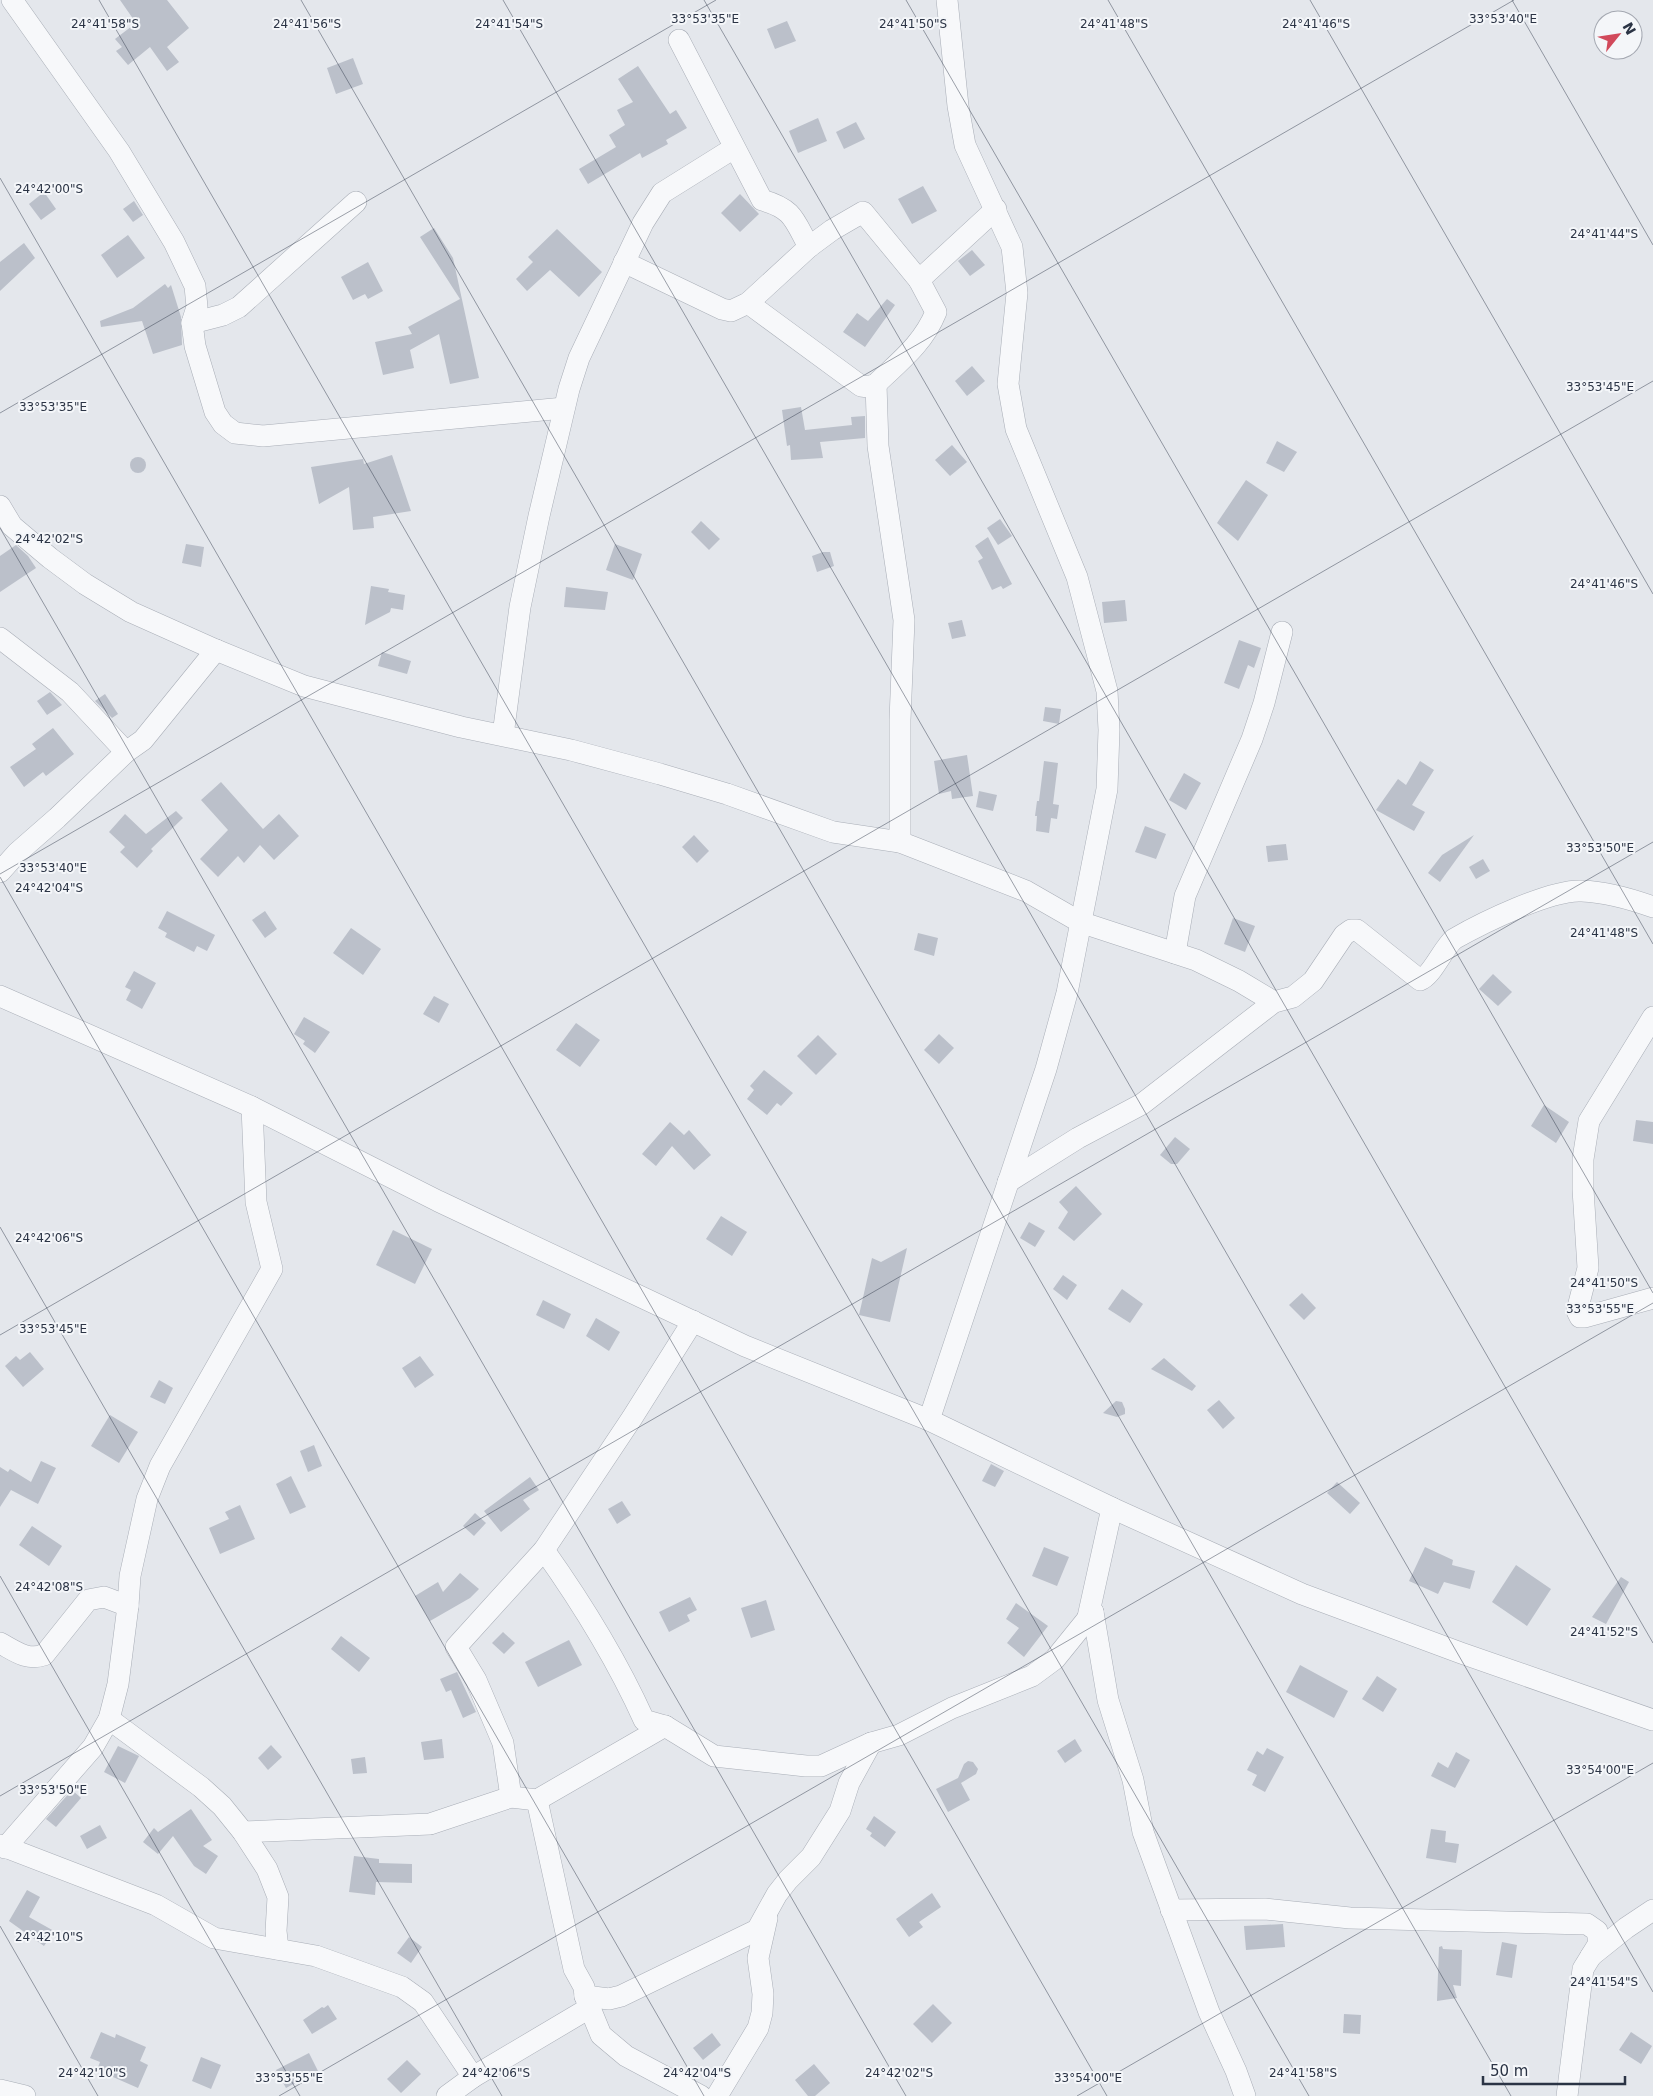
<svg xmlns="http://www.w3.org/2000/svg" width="1653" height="2096" font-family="'DejaVu Sans',sans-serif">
  <rect width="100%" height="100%" fill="#e4e7ec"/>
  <!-- building -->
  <g fill="#bbc0ca">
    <path d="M120 0H167L189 28 167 47 179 62 167 71 150 47 128 65 116 51 122 47 115 39 136 23Z"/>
    <path d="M787 21 796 41 775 49 767 29Z"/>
    <path d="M353 58 363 84 336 94 327 68Z"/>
    <path d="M638 66 670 114 676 110 687 128 666 140 668 144 642 158 640 153 588 184 579 169 616 147 609 135 625 125 617 110 633 102 618 79Z"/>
    <path d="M818 118 827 141 798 153 789 131Z"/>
    <path d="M856 122 865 139 844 149 836 132Z"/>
    <path d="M923 186 937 211 912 224 898 199Z"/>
    <path d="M44 192 56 209 41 220 29 204Z"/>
    <path d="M740 194 759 214 740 232 721 213Z"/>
    <path d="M134 201 143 215 133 222 123 209Z"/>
    <path d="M434 228 453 258 479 378 450 384 439 334 410 350 414 368 383 375 375 342 412 334 408 327 460 299 420 237Z"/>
    <path d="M557 229 602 272 579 297 550 270 527 291 516 279 533 262 528 257Z"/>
    <path d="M128 235 145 258 117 278 101 255Z"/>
    <path d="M24 243 35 258 0 291V262Z"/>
    <path d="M972 250 985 265 970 276 958 261Z"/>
    <path d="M368 262 383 291 368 299 365 294 353 300 341 277Z"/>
    <path d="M165 284 168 288 171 285 181 317 182 345 153 354 142 321 101 327 100 321 133 308Z"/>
    <path d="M887 299 895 305 865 347 843 332 857 313 868 321Z"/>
    <path d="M972 366 985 381 967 396 955 381Z"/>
    <path d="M801 407 805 430 852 425 851 417 865 416V438L820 442 823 458 791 460 790 445 787 446 782 410Z"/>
    <path d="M1277 441 1297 452 1284 472 1266 463Z"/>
    <path d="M952 445 967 462 950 476 935 460Z"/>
    <path d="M392 455 411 511 373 517 374 528 353 530 349 487 319 504 311 467 363 459 364 464Z"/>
    <circle cx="138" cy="465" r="8"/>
    <path d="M1246 480 1268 495 1238 541 1217 523Z"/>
    <path d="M1000 519 1012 536 998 545 987 528Z"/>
    <path d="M701 521 720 539 709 550 691 532Z"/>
    <path d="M988 537 1012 584 1003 589 1001 586 992 590 978 561 983 558 975 546Z"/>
    <path d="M186 544 204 547 201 567 182 563Z"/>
    <path d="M615 544 642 554 633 580 606 570Z"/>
    <path d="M16 545 28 556 36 568 0 592V556Z"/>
    <path d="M823 552H830L834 566 817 572 812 556Z"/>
    <path d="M371 586 389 589 388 592 405 595 403 610 391 608 390 612 365 625Z"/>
    <path d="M566 587 608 592 605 610 564 607Z"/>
    <path d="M1125 600 1127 621 1104 623 1102 602Z"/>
    <path d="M962 620 966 636 952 639 948 623Z"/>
    <path d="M1239 640 1261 648 1254 668 1248 665 1239 689 1224 683Z"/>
    <path d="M382 652 411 661 407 674 378 666Z"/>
    <path d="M50 692 62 705 47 715 37 701Z"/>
    <path d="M105 694 118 714 112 718 95 701Z"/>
    <path d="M1045 707 1061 709 1059 724 1043 721Z"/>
    <path d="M53 728 74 754 46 776 43 772 24 787 10 767 36 749 32 744Z"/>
    <path d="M967 755 973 796 952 799 951 791 939 794 934 761Z"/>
    <path d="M1044 761 1058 763 1053 804 1059 805 1057 819 1051 818 1049 833 1036 831 1037 816H1035L1037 801H1039Z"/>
    <path d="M1420 761 1434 770 1412 805 1425 812 1414 831 1376 810 1398 779 1406 785Z"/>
    <path d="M1184 773 1201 783 1186 810 1169 800Z"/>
    <path d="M221 782 263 829 279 814 299 836 274 860 260 845 244 863 238 856 218 877 200 859 228 830 201 800Z"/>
    <path d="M979 791 997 795 993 811 976 807Z"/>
    <path d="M176 811 183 818 151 849 153 851 137 868 120 852 125 847 109 832 125 814 146 834Z"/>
    <path d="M1145 826 1166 834 1156 859 1135 852Z"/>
    <path d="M694 835 709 851 697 863 682 847Z"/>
    <path d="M1474 835 1440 882 1428 873 1442 855Z"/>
    <path d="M1286 844 1288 860 1268 862 1266 846Z"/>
    <path d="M1483 859 1490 871 1476 879 1469 867Z"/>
    <path d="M167 911 215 935 207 951 197 946 194 952 165 937 167 933 158 928Z"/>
    <path d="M265 911 277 929 265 938 252 920Z"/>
    <path d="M1233 918 1255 926 1245 952 1224 944Z"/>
    <path d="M351 928 381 949 363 975 333 953Z"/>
    <path d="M918 933 938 938 934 956 914 950Z"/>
    <path d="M134 971 156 983 142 1009 126 1000 131 990 125 987Z"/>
    <path d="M1493 974 1512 992 1498 1006 1479 989Z"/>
    <path d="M434 996 449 1004 439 1023 423 1014Z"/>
    <path d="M304 1017 330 1032 315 1053 303 1044 305 1041 294 1034Z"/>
    <path d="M576 1023 600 1040 580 1067 556 1050Z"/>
    <path d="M939 1034 954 1048 939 1064 924 1050Z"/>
    <path d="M818 1035 837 1054 816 1075 797 1056Z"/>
    <path d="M764 1070 793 1093 781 1106 777 1103 767 1115 747 1099 754 1090 750 1086Z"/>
    <path d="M1544 1105 1569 1122 1556 1143 1531 1126Z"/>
    <path d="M1636 1120 1653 1122V1144L1633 1141Z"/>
    <path d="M670 1122 684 1135 689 1130 711 1155 694 1170 672 1146 656 1166 642 1154Z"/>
    <path d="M1175 1137 1190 1149 1177 1164H1171L1160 1155Z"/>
    <path d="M1076 1186 1102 1214 1074 1241 1058 1228 1068 1212 1059 1202Z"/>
    <path d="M721 1216 747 1232 732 1256 706 1239Z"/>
    <path d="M1029 1222 1045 1231 1035 1247 1020 1238Z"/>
    <path d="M393 1230 432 1249 415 1284 376 1265Z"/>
    <path d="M907 1248 890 1322 859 1315 872 1258 881 1262Z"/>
    <path d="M1063 1275 1077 1285 1067 1300 1053 1289Z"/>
    <path d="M1122 1289 1143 1304 1130 1323 1108 1309Z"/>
    <path d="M1302 1293 1316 1308 1304 1320 1289 1305Z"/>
    <path d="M543 1300 571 1314 564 1329 536 1315Z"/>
    <path d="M596 1318 620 1332 609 1351 586 1336Z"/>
    <path d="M30 1352 44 1369 23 1387 5 1366 16 1356 20 1360Z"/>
    <path d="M420 1356 434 1375 415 1388 402 1368Z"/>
    <path d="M1164 1358 1196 1386 1192 1391 1151 1369Z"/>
    <path d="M159 1380 173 1388 165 1404 150 1397Z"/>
    <path d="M1219 1400 1235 1418 1223 1429 1207 1410Z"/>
    <path d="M1116 1401 1122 1402 1125 1409V1414L1117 1417 1103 1413Z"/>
    <path d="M110 1415 138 1432 119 1463 91 1446Z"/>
    <path d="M314 1445 322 1466 308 1472 300 1451Z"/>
    <path d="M41 1461 56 1468 38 1504 11 1490 0 1507V1467L8 1472 10 1469 31 1482Z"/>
    <path d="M991 1464 1004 1471 995 1487 982 1481Z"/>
    <path d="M291 1476 306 1507 290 1514 276 1484Z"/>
    <path d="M530 1477 539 1490 523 1500 530 1509 501 1532 484 1511Z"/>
    <path d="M1337 1482 1360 1503 1350 1514 1327 1493Z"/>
    <path d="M622 1501 631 1515 617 1524 608 1509Z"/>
    <path d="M240 1505 255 1539 220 1554 209 1528 229 1519 225 1512Z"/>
    <path d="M475 1513 486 1523 474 1536 463 1526Z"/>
    <path d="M32 1526 62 1546 49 1566 19 1545Z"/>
    <path d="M1044 1547 1069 1557 1057 1586 1032 1576Z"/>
    <path d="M1425 1547 1453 1560 1452 1565 1475 1571 1470 1589 1444 1582 1438 1594 1409 1581Z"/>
    <path d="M1516 1565 1551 1589 1527 1626 1492 1602Z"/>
    <path d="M460 1573 479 1589 470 1598 430 1621 415 1596 438 1582 443 1592Z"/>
    <path d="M1621 1577 1629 1582 1606 1624 1592 1617Z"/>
    <path d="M690 1597 697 1610 687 1615 690 1621 669 1632 659 1612Z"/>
    <path d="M766 1600 775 1630 751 1638 741 1608Z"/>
    <path d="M1016 1603 1048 1626 1024 1657 1007 1643 1019 1628 1006 1619Z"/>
    <path d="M503 1632 515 1643 504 1654 492 1643Z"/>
    <path d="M341 1636 370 1658 359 1672 331 1649Z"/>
    <path d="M569 1640 582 1665 538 1687 525 1662Z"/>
    <path d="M1300 1665 1348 1691 1334 1718 1286 1692Z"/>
    <path d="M457 1672 476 1712 463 1718 451 1690 446 1692 440 1679Z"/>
    <path d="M1377 1676 1397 1689 1383 1712 1362 1699Z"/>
    <path d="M442 1739 444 1758 424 1760 421 1742Z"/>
    <path d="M1075 1739 1082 1751 1065 1763 1057 1751Z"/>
    <path d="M271 1745 282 1757 268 1770 258 1758Z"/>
    <path d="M118 1746 139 1756 125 1783 104 1772Z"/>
    <path d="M1267 1748 1284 1757 1265 1792 1252 1785 1257 1775 1247 1770 1257 1751 1263 1755Z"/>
    <path d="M1456 1752 1470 1760 1455 1788 1431 1776 1438 1762 1448 1768Z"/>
    <path d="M365 1757 367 1773 353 1774 351 1759Z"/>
    <path d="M968 1761 973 1762 978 1769 976 1774 961 1783 970 1800 948 1812 936 1789 958 1778 964 1764Z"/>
    <path d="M72 1790 81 1798 56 1827 46 1819Z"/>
    <path d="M191 1809 212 1840 203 1846 218 1856 206 1874 194 1866 173 1836 158 1854 143 1842 154 1828 158 1832Z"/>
    <path d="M874 1816 896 1832 885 1847 870 1836 872 1833 866 1829Z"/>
    <path d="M100 1825 107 1838 87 1849 80 1836Z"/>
    <path d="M1431 1829 1446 1831 1445 1842 1459 1844 1456 1863 1426 1858Z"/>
    <path d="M354 1856 379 1859V1863L412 1864V1883L376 1882 375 1895 349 1892Z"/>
    <path d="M27 1890 40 1897 29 1917 54 1931 44 1946 9 1921Z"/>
    <path d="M932 1893 941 1907 919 1922 923 1927 909 1937 896 1919Z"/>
    <path d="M1283 1924 1285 1947 1246 1950 1244 1926Z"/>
    <path d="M409 1937 422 1947 411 1963 397 1953Z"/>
    <path d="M1502 1942 1517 1945 1512 1978 1496 1975Z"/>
    <path d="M1442 1946 1443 1949 1462 1950 1461 1986 1453 1985 1457 1998 1437 2001 1439 1947Z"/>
    <path d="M933 2004 952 2023 932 2043 913 2024Z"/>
    <path d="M328 2005 337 2019 312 2034 303 2020 322 2007 324 2008Z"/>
    <path d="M1344 2014 1361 2015 1360 2034 1343 2033Z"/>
    <path d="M101 2032 115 2038 116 2034 146 2047 140 2061 148 2065 138 2088 97 2070 100 2062 90 2058Z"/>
    <path d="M1631 2032 1652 2046 1641 2064 1619 2050Z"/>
    <path d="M712 2033 721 2045 703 2060 693 2048Z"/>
    <path d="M309 2053 318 2071 286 2088 276 2070Z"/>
    <path d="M201 2057 221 2065 211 2089 192 2081Z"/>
    <path d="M407 2060 421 2074 401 2093 387 2079Z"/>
    <path d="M814 2064 830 2083 815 2096H808L795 2080Z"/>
  </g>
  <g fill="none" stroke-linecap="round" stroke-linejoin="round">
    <defs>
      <g id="minor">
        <path d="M12 0 119 151 174 242 195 286 197 307 192 323 195 346 215 412 223 424 235 433 263 436 564 408"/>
        <path d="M679 40 762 200C794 209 794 220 809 247"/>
        <path d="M624 262 722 309 731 311 748 303 809 247 832 230 863 212 919 280"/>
        <path d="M748 303 861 386 869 387 876 384C900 361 923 344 936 312L919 280 996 209"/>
        <path d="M192 323 223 315 239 307 356 202"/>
        <path d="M876 384 878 446 904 620 900 720V842"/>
        <path d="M0 506 12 526 50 558 85 584 131 612 216 650 304 686 461 727 571 750 660 774 727 794 833 832 900 842 1026 891 1080 922 1196 960 1239 981 1274 1002"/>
        <path d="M0 638 70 692 126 752"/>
        <path d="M503 735 520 607 539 516 569 389 579 358 643 223 662 193 734 148"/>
        <path d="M0 872 17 853 57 818 126 752 143 740 216 650"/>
        <path d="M1175 953 1185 896 1252 739 1264 703 1282 632"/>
        <path d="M0 996 252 1107 438 1201 745 1346 929 1420 1112 1508 1302 1594 1461 1653 1653 1720"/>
        <path d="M1653 1017 1589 1121 1583 1159V1189L1588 1268 1577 1311 1580 1317H1585L1653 1298"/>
        <path d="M1008 1182 1078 1138 1142 1104 1274 1002 1293 997 1313 981 1344 935 1351 930H1357L1420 980C1432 976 1443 948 1454 939 1482 923 1551 889 1582 891 1605 892 1631 899 1653 907"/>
        <path d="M929 1420 1046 1069 1067 993 1107 789 1109 730 1107 691 1077 577 1016 429 1008 384 1017 293 1012 247 965 145 958 106 947 0"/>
        <path d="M1112 1508 1088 1617 1093 1612 1108 1700 1133 1780 1143 1832 1209 2012 1236 2071 1245 2096"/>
        <path d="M544 1550C583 1605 616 1658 644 1720L665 1726 714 1756 806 1766H821L871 1743 899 1735 952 1708 1032 1676 1055 1659 1093 1612"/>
        <path d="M0 1643C15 1651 27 1661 44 1655L88 1600 104 1597 128 1606"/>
        <path d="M109 1719 201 1787 222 1806 243 1832 267 1869 278 1897 276 1931 278 1949"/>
        <path d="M511 1797 503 1743 476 1680 456 1647 544 1550 632 1418 693 1321"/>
        <path d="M537 1800 574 1969 584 1987 585 1996 601 2035 626 2056 701 2096"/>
        <path d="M243 1832 430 1824 511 1797 537 1800 665 1726"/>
        <path d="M0 1845 156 1905 214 1938 316 1956 402 1987 423 2002 473 2077"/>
        <path d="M5 1848 93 1747 109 1719 118 1684 128 1606 130 1576 147 1499 160 1466 272 1269 256 1202 252 1107"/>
        <path d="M1171 1910 1265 1909 1350 1918 1587 1924 1597 1931 1599 1943 1583 1969 1567 2096"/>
        <path d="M1591 1956 1626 1928 1653 1910"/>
        <path d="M585 1996 609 1999 621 1996 757 1930 777 1894 788 1880 811 1857 840 1811 849 1783 871 1743"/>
        <path d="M0 2090 25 2096"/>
        <path d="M447 2096 473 2077 591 2007"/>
        <path d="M717 2096 758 2028 762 2013 763 1994 758 1958 767 1918"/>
      </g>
    </defs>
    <!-- minor casing -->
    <use href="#minor" stroke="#a9aeb7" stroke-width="22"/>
    <!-- minor -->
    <use href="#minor" stroke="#f7f8fa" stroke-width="21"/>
  </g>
  <!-- ticks -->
  <path fill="none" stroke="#2b3445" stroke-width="1" stroke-opacity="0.45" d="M99 0 1309 2096M301 0 1511 2096M503 0 1653 1992M704 0 1653 1643M906 0 1653 1293M1108 0 1653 944M1310 0 1653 594M1512 0 1653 245M0 178 1107 2096M0 413 716 0M0 528 906 2096M0 874 1514 0M0 877 704 2096M0 1227 502 2096M0 1335 1653 381M0 1576 300 2096M0 1796 1653 842M0 1926 98 2096M279 2096 1653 1303M1077 2096 1653 1763"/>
  <g font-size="12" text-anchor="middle" fill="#2b3445" stroke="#f4f6f9" stroke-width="4" stroke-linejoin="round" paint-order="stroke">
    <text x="1503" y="23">33°53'40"E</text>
    <text x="705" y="23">33°53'35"E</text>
    <text x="307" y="28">24°41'56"S</text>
    <text x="509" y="28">24°41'54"S</text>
    <text x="913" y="28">24°41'50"S</text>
    <text x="1114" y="28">24°41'48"S</text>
    <text x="105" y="28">24°41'58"S</text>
    <text x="1316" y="28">24°41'46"S</text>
    <text x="49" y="193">24°42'00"S</text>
    <text x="1604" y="238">24°41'44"S</text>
    <text x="1600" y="391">33°53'45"E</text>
    <text x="53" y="411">33°53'35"E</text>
    <text x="49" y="543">24°42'02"S</text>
    <text x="1604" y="588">24°41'46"S</text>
    <text x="1600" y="852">33°53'50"E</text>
    <text x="53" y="872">33°53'40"E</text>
    <text x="49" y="892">24°42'04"S</text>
    <text x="1604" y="937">24°41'48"S</text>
    <text x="49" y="1242">24°42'06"S</text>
    <text x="1604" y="1287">24°41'50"S</text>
    <text x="1600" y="1313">33°53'55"E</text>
    <text x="53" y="1333">33°53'45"E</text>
    <text x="49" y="1591">24°42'08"S</text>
    <text x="1604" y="1636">24°41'52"S</text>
    <text x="1600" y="1774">33°54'00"E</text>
    <text x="53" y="1794">33°53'50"E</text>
    <text x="49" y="1941">24°42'10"S</text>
    <text x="1604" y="1986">24°41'54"S</text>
    <text x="92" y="2077">24°42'10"S</text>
    <text x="496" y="2077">24°42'06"S</text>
    <text x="697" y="2077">24°42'04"S</text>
    <text x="899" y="2077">24°42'02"S</text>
    <text x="1303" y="2077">24°41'58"S</text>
    <text x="289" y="2082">33°53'55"E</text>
    <text x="1088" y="2082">33°54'00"E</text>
  </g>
  <!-- north arrow -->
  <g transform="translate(1618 35) rotate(60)"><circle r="24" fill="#f4f6f9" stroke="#a4a8b1"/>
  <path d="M0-4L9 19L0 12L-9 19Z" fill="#d1495b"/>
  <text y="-8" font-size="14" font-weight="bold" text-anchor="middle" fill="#2b3445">N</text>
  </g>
  <!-- scale -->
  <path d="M1483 2076v8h142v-8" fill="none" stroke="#2b3445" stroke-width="2.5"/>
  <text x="1490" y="2076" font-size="15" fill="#2b3445" stroke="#f4f6f9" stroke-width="4" paint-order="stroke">50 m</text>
</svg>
